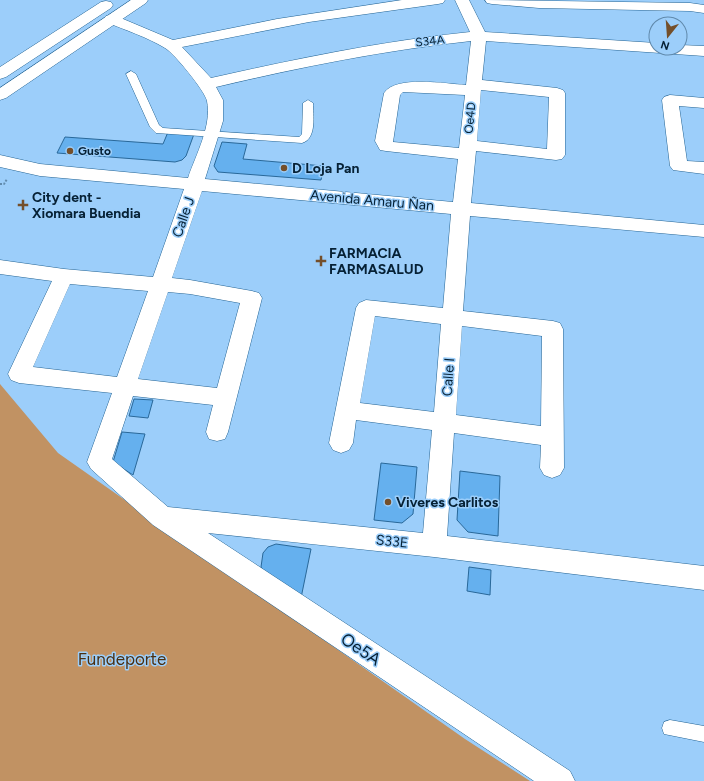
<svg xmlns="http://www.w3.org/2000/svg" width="704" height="781" font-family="Figtree,sans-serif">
  <rect width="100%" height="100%" fill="#9ccefa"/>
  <!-- green -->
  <path fill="#c19263" d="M0 384 58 453 465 739 530 781H0Z"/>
  <!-- building -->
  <g fill="#65b0ee" stroke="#296899">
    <path d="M168 132 194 134 186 156 182 160 175 162 57 153 65 137 163 144Z"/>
    <path d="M222 142 247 144 243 159 324 166 321 180 218 172 214 166Z"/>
    <path d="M134 399 153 400 148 418 129 416Z"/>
    <path d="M122 432 145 434 133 475 113 462Z"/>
    <path d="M381 463 417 467 413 514 402 523 374 520Z"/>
    <path d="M460 471 500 476 498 536 468 532 457 520Z"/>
    <path d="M276 544 311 549 301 598 264 572 261 567 263 553 268 547Z"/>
    <path d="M469 567 491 570 490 595 467 591Z"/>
  </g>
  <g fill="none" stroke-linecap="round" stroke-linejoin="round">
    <defs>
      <g id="service">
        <path d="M131 71 136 74 159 125 163 128 299 137 302 134 303 103 308 100 313 103C313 115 317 139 302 143L156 133 150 127 126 74Z"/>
        <path d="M670 720 704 726V742L664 734 662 728 664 722Z"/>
      </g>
      <g id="minor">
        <path d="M402 0H445L443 3 438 4 309 22 182 47 211 78C296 59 382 41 470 32L455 0H469L485 32 656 43V48H680V45L704 46V56L486 41 482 80 557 88 563 90 565 93V155L562 159 556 160 476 151 471 203 704 225V237L470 216 463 311 553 321 560 323 563 329 564 468 560 475 552 478 544 475 540 468 541 445 454 433 447 536 704 566V590L434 557 208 533 570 771 575 781H534L153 525 91 469 87 462 112 393 19 383 11 380 8 374 52 281 0 274V260L64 269 153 277 184 189 40 176 0 167V155L40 164 188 178C196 154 212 126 207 101 205 91 174 53 165 48 147 37 125 30 106 22L104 19 106 16 111 15 116 16 173 40 277 19ZM471 41 466 85C446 84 396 75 384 93L375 141 380 150 386 151 458 159 453 202 205 179 223 121V100L216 87C301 67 385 50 471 41ZM481 90 549 97 547 149 477 141ZM403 92 465 95 459 148 393 142 400 95ZM202 191 451 214 443 308 366 300 359 303 356 308 329 443 333 450 341 453 349 450 353 443 356 420 432 430 423 533 168 507 112 459 133 396 213 405 206 432 209 439 217 441 225 439 228 432 262 298 259 293 252 291 190 280 172 278ZM70 284 148 291 117 377 33 367ZM168 292 190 294 240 303 217 388 138 379ZM375 316 441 324 434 412 360 403ZM462 326 542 336 541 426 456 415Z"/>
        <path d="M485 0 690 3 704 5V13L690 11 539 8 492 4 487 3Z"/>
        <path d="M670 95 704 98V108L679 106 687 161 704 162V174L673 170 670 166 662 100 664 97Z"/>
      </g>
      <g id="secondary">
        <path d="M131 0H148L146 3 6 98 0 100V88Z"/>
        <path d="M106 1 111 2 113 5 111 8 6 77 0 79V67L101 2Z"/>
      </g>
    </defs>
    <!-- service casing -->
    <use href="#service" stroke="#246494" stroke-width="1"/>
    <!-- minor casing -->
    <use href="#minor" stroke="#246494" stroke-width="1"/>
    <!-- secondary casing -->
    <use href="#secondary" stroke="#246494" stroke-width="1"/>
    <!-- path -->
    <path stroke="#618bad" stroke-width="2" stroke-dasharray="2 1.5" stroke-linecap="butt" d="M0 184H4L7 179"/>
    <!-- service -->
    <use href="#service" fill="#fff" fill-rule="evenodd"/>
    <!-- minor -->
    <use href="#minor" fill="#fff" fill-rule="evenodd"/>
    <!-- secondary -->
    <use href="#secondary" fill="#fff" fill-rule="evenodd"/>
  </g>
  <!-- markers -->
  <g fill="#744f2a" stroke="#9ccefa" stroke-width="1.5">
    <circle cx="70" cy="151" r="4"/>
    <circle cx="284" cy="168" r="4"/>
    <path d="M21 199h4v4h4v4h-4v4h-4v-4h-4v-4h4z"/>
    <path d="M319 255h4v4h4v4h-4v4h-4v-4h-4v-4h4z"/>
    <circle cx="388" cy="502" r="4"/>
  </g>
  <g text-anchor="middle" stroke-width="3" stroke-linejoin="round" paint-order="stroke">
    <!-- far-street labels -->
    <g font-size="12" fill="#062135" stroke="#9ccefa">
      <text transform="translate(430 41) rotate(-6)" y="4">S34A</text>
      <text transform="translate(470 118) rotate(-85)" y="4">Oe4D</text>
    </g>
    <!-- far-poi labels -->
    <g font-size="12" font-weight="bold" fill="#062135" stroke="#9ccefa" text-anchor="start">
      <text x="78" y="155">Gusto</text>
    </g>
    <!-- poi labels -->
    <g font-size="14" font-weight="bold" fill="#062135" stroke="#9ccefa" text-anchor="start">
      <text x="292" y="173">D Loja Pan</text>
      <text x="32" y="202">City dent -<tspan x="32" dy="16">Xiomara Buendia</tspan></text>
      <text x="329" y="258">FARMACIA<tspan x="329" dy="16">FARMASALUD</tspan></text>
      <text x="396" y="507">Viveres Carlitos</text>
    </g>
    <!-- street labels -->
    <g font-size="14" fill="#062135" stroke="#9ccefa">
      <text transform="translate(372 200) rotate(5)" y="5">Avenida Amaru Ñan</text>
      <text transform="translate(183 217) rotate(-71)" y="5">Calle J</text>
      <text transform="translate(448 377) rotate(-86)" y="5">Calle I</text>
      <text transform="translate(392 541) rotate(6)" y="5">S33E</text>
    </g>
    <!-- near-street labels -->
    <g font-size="17" fill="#062135" stroke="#9ccefa">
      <text transform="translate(361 649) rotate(34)" y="6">Oe5A</text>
    </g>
    <!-- near-park labels -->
    <g font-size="17" fill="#4a2f11" stroke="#9ccefa">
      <text x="122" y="665">Fundeporte</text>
    </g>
  </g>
  <!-- north arrow -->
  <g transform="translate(668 36) rotate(197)"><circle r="19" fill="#9ccefa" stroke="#6089ab"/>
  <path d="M0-3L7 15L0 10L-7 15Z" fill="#744f2a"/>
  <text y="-6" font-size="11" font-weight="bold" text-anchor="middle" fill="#062135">N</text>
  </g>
</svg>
